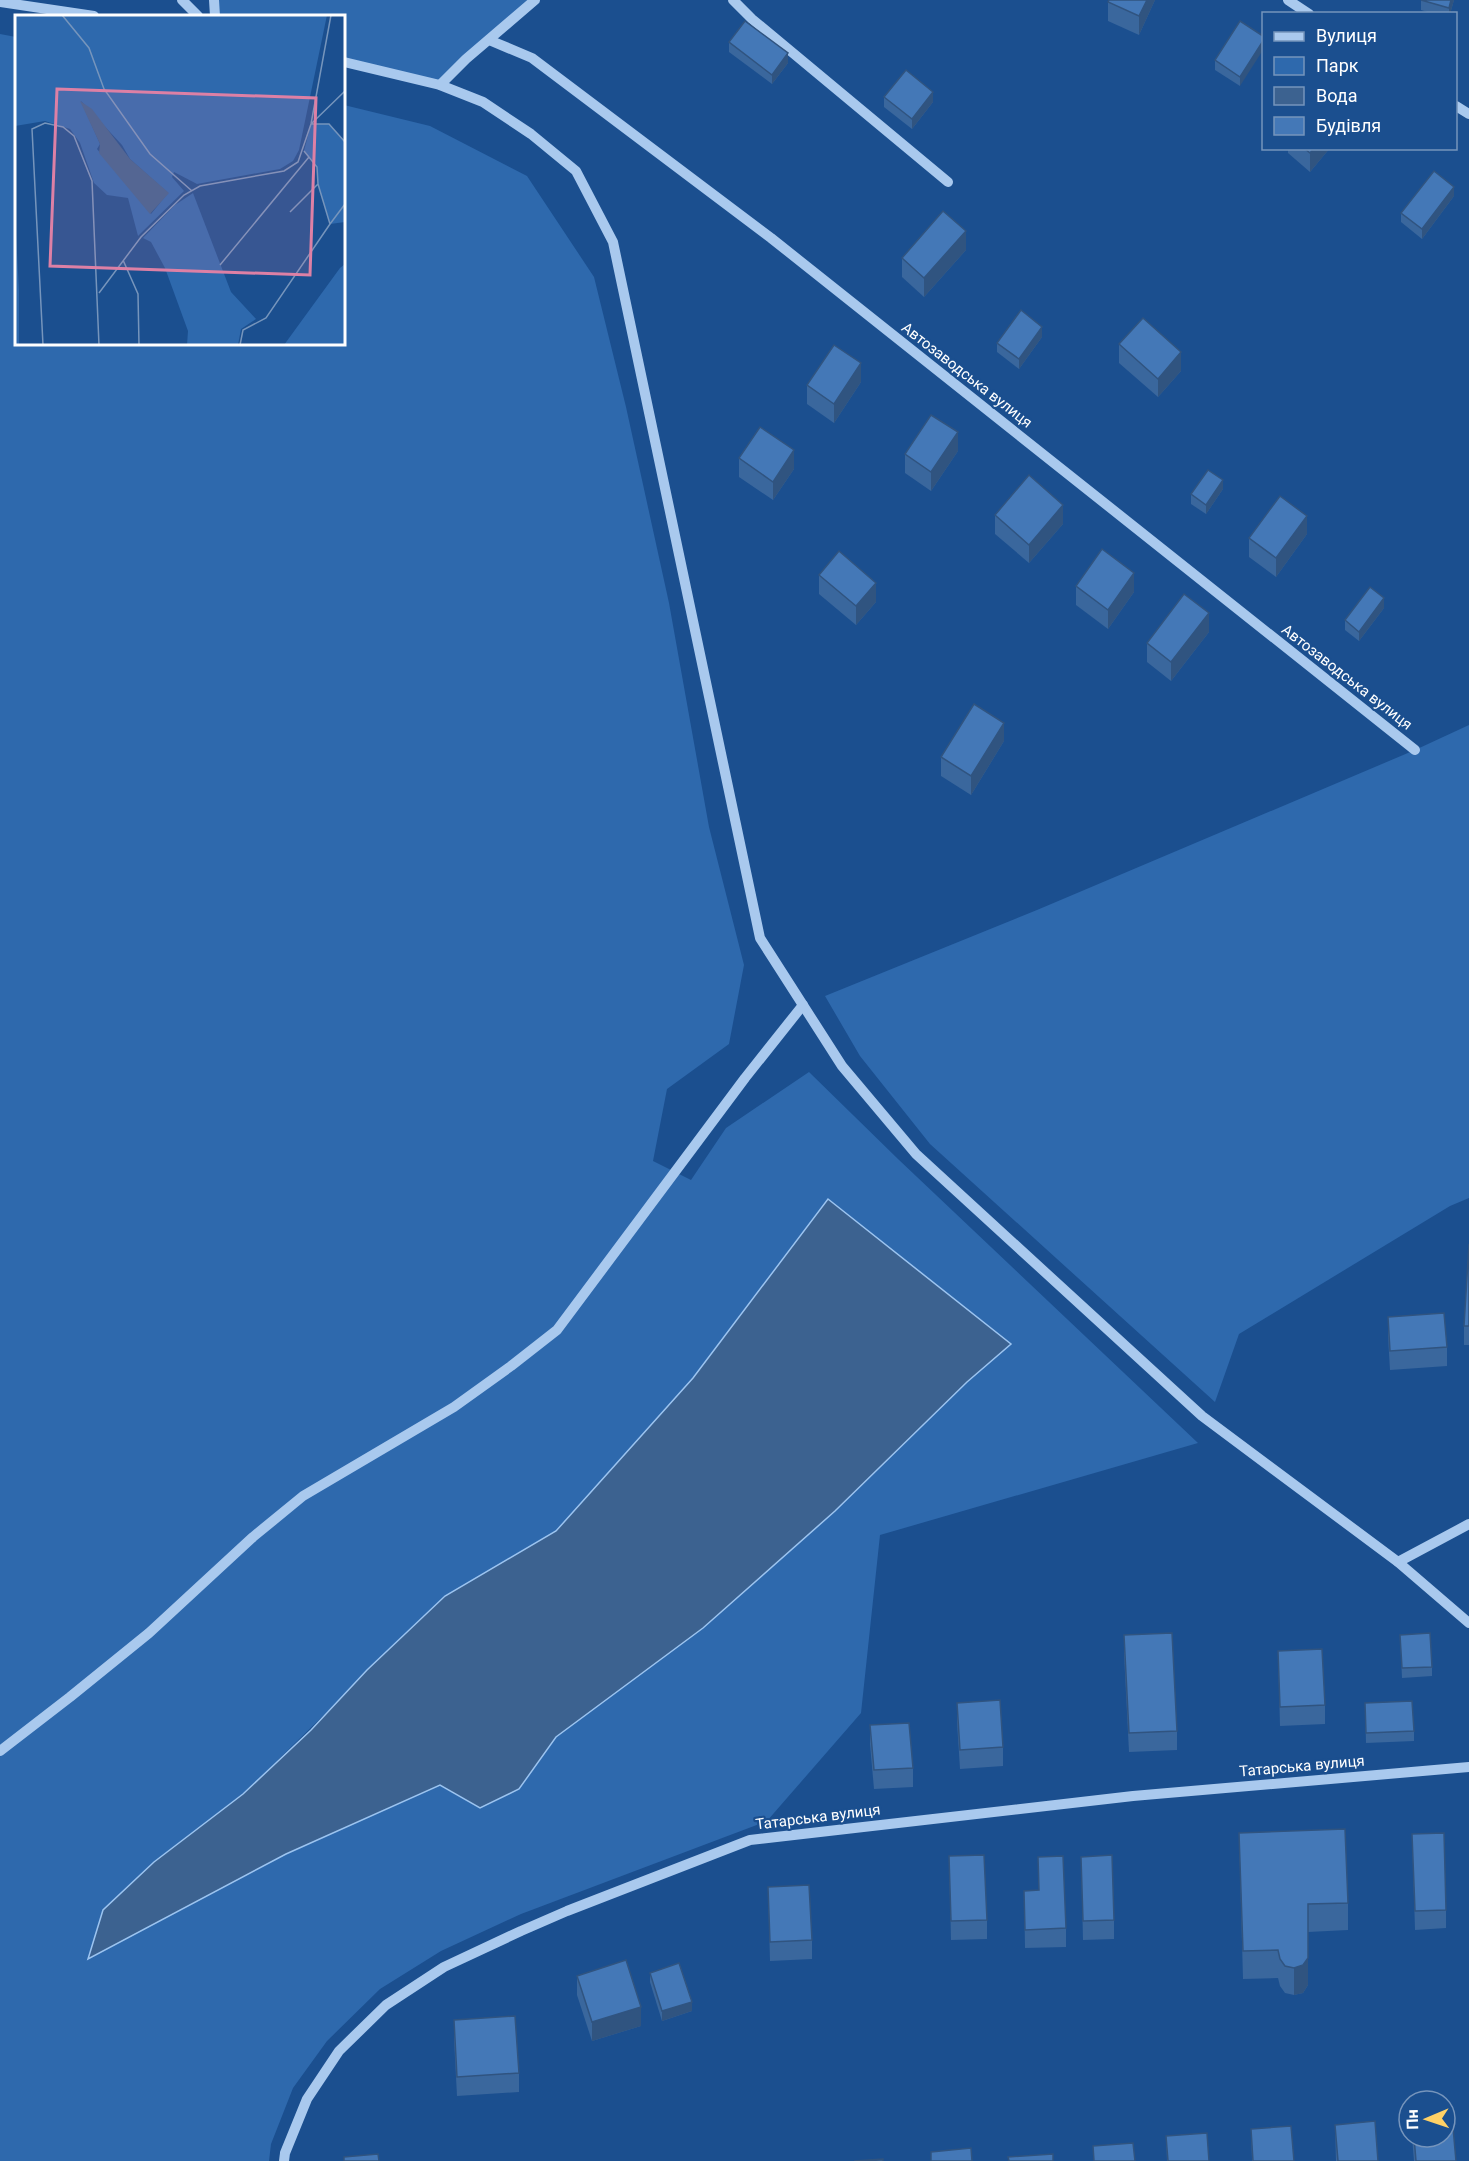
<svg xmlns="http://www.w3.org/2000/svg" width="1469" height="2161" font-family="Roboto,sans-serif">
  <rect width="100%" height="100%" fill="#1b4f8f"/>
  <!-- green -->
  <g fill="#2e69ad" fill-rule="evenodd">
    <path d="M214 0H535L440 85 344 62V16H215Z"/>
    <path d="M0 34 16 37V344H344V105L430 126 527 176 594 277 626 407 669 603 709 827 744 965 729 1044 667 1089 653 1161 691 1180 726 1128 809 1072 898 1159 1198 1443 880 1535 861 1713 767 1821 521 1914 441 1951 380 1989 327 2041 293 2088 271 2144 269 2161H0ZM1011 1344 967 1382 835 1511 703 1628 556 1737 519 1789 480 1808 440 1785 286 1854 154 1862 243 1794 331 1708 367 1670 445 1596 556 1531 693 1378Z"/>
    <path d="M1469 725V1198L1450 1206 1239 1334 1215 1402 930 1144 860 1056 825 996 1037 910 1415 750Z"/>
  </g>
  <!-- water -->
  <path fill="#3c6290" stroke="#9cc4f0" stroke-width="1.5" d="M828 1199 1011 1344 967 1382 835 1511 703 1628 556 1737 519 1789 480 1808 440 1785 286 1854 88 1959 103 1910 154 1862 243 1794 311 1730 367 1670 445 1596 556 1531 693 1378Z"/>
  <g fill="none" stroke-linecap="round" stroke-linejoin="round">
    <!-- minor -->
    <g stroke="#a9c9ee" stroke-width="10">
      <path d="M182 0 198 16"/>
      <path d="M214 0 215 16"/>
      <path d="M733 0 752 19 948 182"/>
      <path d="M1288 0 1309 14"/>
      <path d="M0 2 94 16"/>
      <path d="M489 40 532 58 771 238 1415 750"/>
      <path d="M344 62 440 85 483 102 531 134 576 171 613 242 760 938 842 1066 916 1154 1202 1416 1398 1562 1469 1623"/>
      <path d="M440 85 466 59 535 0"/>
      <path d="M1456 106 1469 114"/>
      <path d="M1398 1562 1469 1524"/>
      <path d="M0 1751 70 1697 149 1633 253 1537 303 1496 454 1407 511 1366 557 1330 745 1078 803 1005"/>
      <path d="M284 2161 285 2153 307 2099 339 2051 386 2005 444 1967 521 1931 567 1911 750 1840 1133 1796 1469 1767"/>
    </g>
  </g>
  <!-- wall -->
  <g fill="#3a679d">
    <path d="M1109 0H1155L1139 35 1108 21V2Z"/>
    <path d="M1421 0H1454L1450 14H1434L1421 10Z"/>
    <path d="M1240 21V86L1215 70V60Z"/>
    <path d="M729 42 788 63 772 84 729 52Z"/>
    <path d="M884 97 933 102 912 129 884 107Z"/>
    <path d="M1288 148H1330L1310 172 1288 153Z"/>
    <path d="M1454 196 1422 239 1401 222V213Z"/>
    <path d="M966 250 924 297 902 277V258Z"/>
    <path d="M1042 337 1019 369 997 352V343Z"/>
    <path d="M1119 344 1181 371 1158 397 1119 363Z"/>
    <path d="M861 382 834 423 807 404V385Z"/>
    <path d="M958 451 931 491 905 473V454Z"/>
    <path d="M739 458 794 469 773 500 739 477Z"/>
    <path d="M1223 489 1206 514 1191 504V494Z"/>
    <path d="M995 515 1063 524 1029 563 995 534Z"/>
    <path d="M1307 534 1276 577 1249 557V538Z"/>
    <path d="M819 575 876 602 856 625 819 594Z"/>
    <path d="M1076 586 1134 592 1108 629 1076 605Z"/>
    <path d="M1384 608 1359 641 1345 630V620Z"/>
    <path d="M1209 632 1171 681 1147 662V643Z"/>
    <path d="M1004 741 971 795 941 776V757Z"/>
    <path d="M1469 1244V1345H1464V1326Z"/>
    <path d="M1388 1317 1447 1347V1366L1390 1370 1388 1336Z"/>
    <path d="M1124 1635 1177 1731V1750L1129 1752 1124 1654Z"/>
    <path d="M1400 1635 1432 1667V1676L1402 1678Z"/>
    <path d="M1278 1651 1325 1705V1724L1280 1726Z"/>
    <path d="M957 1703 1003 1747V1766L960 1769 957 1722Z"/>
    <path d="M1365 1703 1414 1731V1741L1366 1743Z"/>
    <path d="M870 1725 913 1768V1787L874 1789 870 1744Z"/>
    <path d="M1239 1833 1348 1903V1930L1308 1932V1985L1303 1993 1294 1995 1285 1993 1280 1986 1278 1978 1243 1979Z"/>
    <path d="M1412 1834 1446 1910V1928L1415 1930Z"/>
    <path d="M949 1856 987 1920V1939L951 1940Z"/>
    <path d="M1038 1857 1066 1928V1947L1025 1948 1024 1891 1039 1890Z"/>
    <path d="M1081 1857 1114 1920V1939L1083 1940Z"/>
    <path d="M768 1887 812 1940V1959L770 1961Z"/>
    <path d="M650 1973 692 2011 662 2021 650 1982Z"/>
    <path d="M577 1976 641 2026 592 2041 577 1995Z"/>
    <path d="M454 2020 519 2073V2092L457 2096 454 2039Z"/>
    <path d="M1335 2125 1378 2161H1336Z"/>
    <path d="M1251 2129 1294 2161H1252Z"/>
    <path d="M1166 2136 1209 2161H1167Z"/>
    <path d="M1412 2137H1445L1456 2161H1414Z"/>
  </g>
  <!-- shaded-wall -->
  <g fill="#305480">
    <path d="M1147 0H1155L1139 35V16Z"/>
    <path d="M1451 0H1454L1450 14H1449V8Z"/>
    <path d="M1263 41V50L1240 86V77Z"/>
    <path d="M788 53V63L772 84V75Z"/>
    <path d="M933 92V102L912 129V119Z"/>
    <path d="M1314 148H1330L1310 172V153Z"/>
    <path d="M1454 187V196L1422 239V229Z"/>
    <path d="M966 231V250L924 297V278Z"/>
    <path d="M1042 327V337L1019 369V359Z"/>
    <path d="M1181 352V371L1158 397V379Z"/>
    <path d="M861 363V382L834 423V404Z"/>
    <path d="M958 432V451L931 491V472Z"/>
    <path d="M794 450V469L773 500V482Z"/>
    <path d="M1223 480V489L1206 514V505Z"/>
    <path d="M1063 505V524L1029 563V545Z"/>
    <path d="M1307 516V534L1276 577V558Z"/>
    <path d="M1134 573V592L1108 629V610Z"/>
    <path d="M876 583V602L856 625V606Z"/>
    <path d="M1384 598V608L1359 641V632Z"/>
    <path d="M1209 613V632L1171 681V662Z"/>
    <path d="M1004 723V741L971 795V776Z"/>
    <path d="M1308 1958V1985L1303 1993 1294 1995V1968Z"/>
    <path d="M692 2002V2011L662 2021V2011Z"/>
    <path d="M641 2007V2026L592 2041V2022Z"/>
  </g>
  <!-- building -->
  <g fill="#4478b7" stroke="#305480" stroke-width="1.5">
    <path d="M1109 0H1147L1139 16 1108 2Z"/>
    <path d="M1421 0H1451L1449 8Z"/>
    <path d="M745 21 788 53 772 75 729 42Z"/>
    <path d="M1240 21 1263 36V41L1240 77 1215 60Z"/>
    <path d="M906 70 933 92 912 119 884 97Z"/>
    <path d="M1304 148H1314L1310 153Z"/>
    <path d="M1434 171 1454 187 1422 229 1401 213Z"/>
    <path d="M943 211 966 231 924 278 902 258Z"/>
    <path d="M1021 310 1042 327 1019 359 997 343Z"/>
    <path d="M1143 318 1181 352 1158 379 1119 344Z"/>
    <path d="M834 345 861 363 834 404 807 385Z"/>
    <path d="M931 415 958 432 931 472 905 454Z"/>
    <path d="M760 427 794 450 773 482 739 458Z"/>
    <path d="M1208 470 1223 480 1206 505 1191 494Z"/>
    <path d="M1029 475 1063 505 1029 545 995 515Z"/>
    <path d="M1280 496 1307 516 1276 558 1249 538Z"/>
    <path d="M1102 549 1134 573 1108 610 1076 586Z"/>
    <path d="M839 551 876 583 856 606 819 575Z"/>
    <path d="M1370 587 1384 598 1359 632 1345 620Z"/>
    <path d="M1184 594 1209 613 1171 662 1147 643Z"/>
    <path d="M974 704 1004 723 971 776 941 757Z"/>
    <path d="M1469 1244V1326H1464Z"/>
    <path d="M1444 1313 1447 1347 1390 1351 1388 1317Z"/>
    <path d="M1172 1633 1177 1731 1129 1733 1124 1635Z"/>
    <path d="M1430 1633 1432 1667 1402 1668 1400 1635Z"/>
    <path d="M1322 1649 1325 1705 1280 1707 1278 1651Z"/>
    <path d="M1000 1700 1003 1747 960 1750 957 1703Z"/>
    <path d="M1412 1701 1414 1731 1366 1733 1365 1703Z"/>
    <path d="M909 1723 913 1768 874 1770 870 1725Z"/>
    <path d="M1345 1829 1348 1903 1308 1904V1958L1303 1965 1294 1968 1285 1966 1280 1959 1278 1950 1243 1951 1239 1833Z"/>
    <path d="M1444 1833 1446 1910 1415 1911 1412 1834Z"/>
    <path d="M984 1855 987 1920 951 1921 949 1856Z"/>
    <path d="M1112 1855 1114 1920 1083 1921 1081 1857Z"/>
    <path d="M1063 1856 1066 1928 1025 1930 1024 1891 1039 1890 1038 1857Z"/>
    <path d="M809 1885 812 1940 770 1942 768 1887Z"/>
    <path d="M626 1960 641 2007 592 2022 577 1976Z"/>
    <path d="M679 1963 692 2002 662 2011 650 1973Z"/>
    <path d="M515 2016 519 2073 457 2077 454 2020Z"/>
    <path d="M1445 2116H1452L1456 2161H1416L1414 2137H1445Z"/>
    <path d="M1375 2121 1378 2161H1338L1335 2125Z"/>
    <path d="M1291 2126 1294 2161H1253L1251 2129Z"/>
    <path d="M1207 2133 1209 2161H1168L1166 2136Z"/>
    <path d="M1133 2143 1135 2161H1094L1093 2146Z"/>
    <path d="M971 2148 972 2161H931V2152Z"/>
    <path d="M378 2154 379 2161H344V2157Z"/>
    <path d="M1053 2154V2161H1009L1008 2157Z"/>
    <path d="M883 2159V2161H854Z"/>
  </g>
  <g text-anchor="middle" stroke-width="4.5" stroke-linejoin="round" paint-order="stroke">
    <!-- street labels -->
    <g font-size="15" fill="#fff" stroke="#1b4f8f">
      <text transform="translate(967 375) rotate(38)" y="5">Автозаводська вулиця</text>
      <text transform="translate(1347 677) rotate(38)" y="5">Автозаводська вулиця</text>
      <text transform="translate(1302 1766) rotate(-5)" y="5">Татарська вулиця</text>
      <text transform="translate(818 1817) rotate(-7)" y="5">Татарська вулиця</text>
    </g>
  </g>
  <!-- overview -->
  <g transform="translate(15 15)">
    <rect width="330" height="330" fill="#1b4f8f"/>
    <path d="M0 0H312L284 135 278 146 265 154 226 161 182 169 159 157 157 162 169 176 123 221 113 183 92 180 79 168 65 128 55 114 30 106 0 111ZM66 86 107 130 115 144 153 178 136 199 82 134 85 129ZM296 109H314L330 127V207L315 209 303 169 302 152 289 136ZM178 178 216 277 241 304 226 314 223 330H172L173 316 150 253 136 227 128 223 160 190ZM0 201 4 275V330H0ZM330 249V330H269L325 253Z" fill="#2e69ad" fill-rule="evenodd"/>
    <path d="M65 86 77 94 115 144 154 178 135 199 84 138 85 129Z" fill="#3c6290"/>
    <path fill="none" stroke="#7695bc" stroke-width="1.5" d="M47 0 74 33 89 74 135 139 177 176M296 109 330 76M296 109H314L330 127M275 197 303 169M315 209 330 189M108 245 123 279 124 330M205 250 294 142M84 278 126 222 169 180 185 171 269 156 283 147 296 109 316 0M28 330 17 114 30 108 48 112 59 121 77 166 84 330M225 330 228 315 251 303 315 209 303 169 302 152 289 136"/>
    <path fill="#dd80a5" fill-opacity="0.15" stroke="#dd80a5" stroke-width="3" d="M42 74 301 83 295 260 35 251Z"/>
    <rect width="330" height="330" fill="none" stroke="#fff" stroke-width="3"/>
  </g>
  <!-- legend -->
  <rect x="1262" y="12" width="195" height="138" fill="#1b4f8f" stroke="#7695bc" stroke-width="1.5"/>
  <rect x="1274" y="32" width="30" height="9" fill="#a9c9ee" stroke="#7695bc" stroke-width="1.5"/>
  <text x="1316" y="42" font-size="18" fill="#ffffff">Вулиця</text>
  <rect x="1274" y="57" width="30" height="18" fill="#2e69ad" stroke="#7695bc" stroke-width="1.5"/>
  <text x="1316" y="72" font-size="18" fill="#ffffff">Парк</text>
  <rect x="1274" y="87" width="30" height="18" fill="#3c6290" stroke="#7695bc" stroke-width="1.5"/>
  <text x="1316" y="102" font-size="18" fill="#ffffff">Вода</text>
  <rect x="1274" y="117" width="30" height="18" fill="#4478b7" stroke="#7695bc" stroke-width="1.5"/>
  <text x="1316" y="132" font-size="18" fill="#ffffff">Будівля</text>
  <!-- north arrow -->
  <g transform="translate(1427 2119) rotate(268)"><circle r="28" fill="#1b4f8f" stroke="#7695bc" stroke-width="1.5"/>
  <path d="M0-4.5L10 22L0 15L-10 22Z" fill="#ffd166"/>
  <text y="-9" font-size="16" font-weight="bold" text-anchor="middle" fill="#ffffff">Пн</text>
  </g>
</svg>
